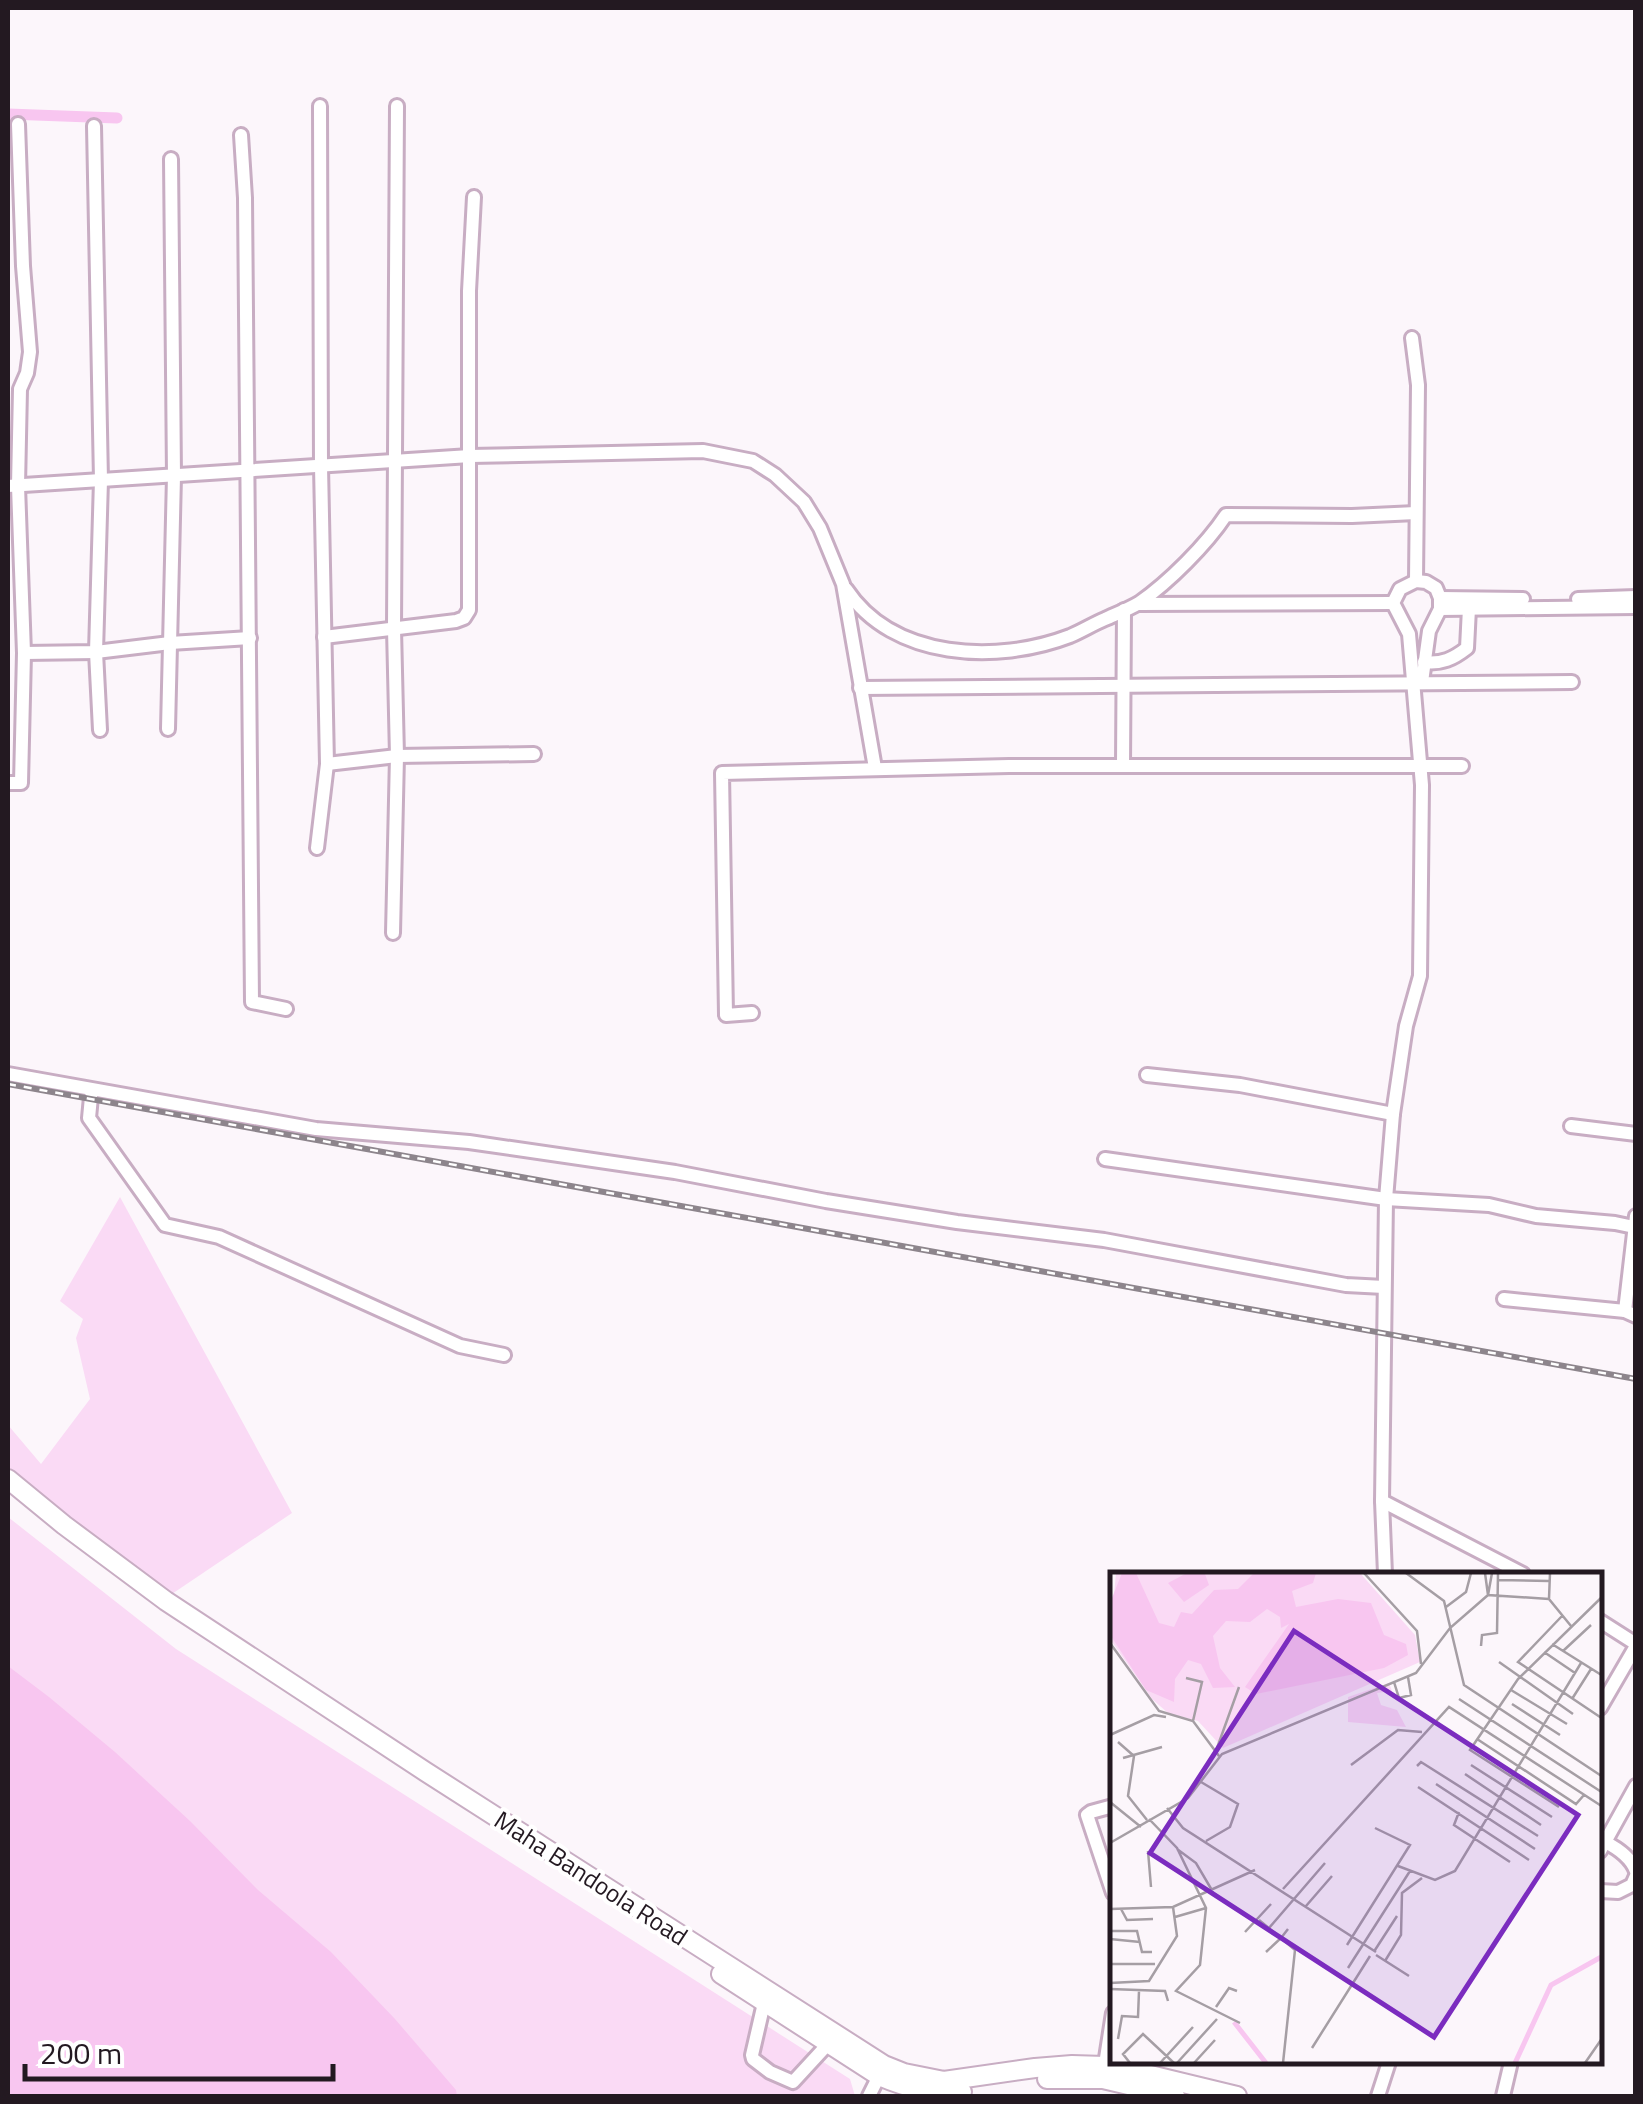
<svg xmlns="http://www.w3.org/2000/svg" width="1643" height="2104" font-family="'Titillium Web',sans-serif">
  <rect width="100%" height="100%" fill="#fcf6fb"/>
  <!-- green -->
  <g fill="#fadaf5">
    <path d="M120 1197 292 1513 163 1600 8 1478V1425L41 1464 90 1399 76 1338 83 1319 60 1301Z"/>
    <path d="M8 1517 176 1649 850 2079 855 2096H8Z"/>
  </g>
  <!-- water -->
  <path fill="#f8c6f0" d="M8 1666 49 1697 115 1752 190 1821 258 1890 331 1952 395 2019 456 2090 457 2096H8Z"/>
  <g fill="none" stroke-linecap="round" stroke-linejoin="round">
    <!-- canal -->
    <path stroke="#f8c6f0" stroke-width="11" d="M8 114 117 118"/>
    <defs>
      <g id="street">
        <path d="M94 126 101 480 96 652 100 730"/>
        <path d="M241 135 245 198 252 1002 286 1009"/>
        <path d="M1412 338 1418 385 1416 581"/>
        <path d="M8 486 470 456 703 451 753 461 775 475 804 502 820 528 843 584 875 768"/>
        <path d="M846 589C893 660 997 664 1070 636 1082 631 1093 624 1105 619 1116 614 1129 609 1139 603 1169 582 1206 545 1226 515L1352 516 1416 513"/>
        <path d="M1440 598 1523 599"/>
        <path d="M1578 599 1636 597"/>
        <path d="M1138 604 1393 603"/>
        <path d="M1440 609 1636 607"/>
        <path d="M324 637 456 621 464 618 469 610V291L474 197"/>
        <path d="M24 653 96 652 170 643 250 638"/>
        <path d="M1424 662C1442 664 1453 659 1467 648L1469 608"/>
        <path d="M860 688 1572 682"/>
        <path d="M168 729 174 476 171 159"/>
        <path d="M327 764 397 756 534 754"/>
        <path d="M1123 766 1124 610"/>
        <path d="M8 783H21L24 653 18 486 20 389 27 373 30 352 23 266 18 124"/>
        <path d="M317 848 327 764 321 466 320 106"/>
        <path d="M393 933 397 756 394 629 397 106"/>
        <path d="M752 1013 726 1015 722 773 1009 766H1462"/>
        <path d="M8 1074 316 1129 469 1142 675 1172 826 1201 957 1222 1104 1240 1346 1285 1384 1287"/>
        <path d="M1147 1075 1240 1085 1393 1114"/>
        <path d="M91 1097 89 1118 165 1225 219 1237 460 1346 504 1355"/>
        <path d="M1571 1126 1636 1134"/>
        <path d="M1105 1159 1386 1199 1489 1205 1536 1216 1615 1223 1634 1227"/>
        <path d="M1504 1299 1625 1311 1636 1316"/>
        <path d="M1625 1311 1636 1216"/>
        <path d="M1382 1501 1523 1574"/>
        <path d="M1385 1574 1382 1501 1386 1199 1393 1114 1406 1026 1420 976 1422 785 1409 634 1393 603 1400 589 1416 581 1426 582 1436 588 1440 598V609L1429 631 1422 682"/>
        <path d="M1600 1621 1636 1644"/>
        <path d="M1600 1708 1636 1646"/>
        <path d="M1113 1806 1091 1812 1087 1815 1113 1893"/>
        <path d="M1605 1842C1617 1848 1631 1858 1636 1871"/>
        <path d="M1600 1851 1636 1786"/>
        <path d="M1600 1891 1618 1892 1632 1885 1636 1876"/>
        <path d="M764 2003 752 2055 753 2059 770 2072 793 2082 828 2044"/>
        <path d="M1104 2071 1113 2013"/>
        <path d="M869 2096 881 2072"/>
        <path d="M1378 2096 1389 2062"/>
        <path d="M1503 2096 1511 2062"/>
      </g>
      <g id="secondary">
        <path d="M8 1479 64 1525 166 1601 426 1772 884 2065 904 2073 944 2081 1035 2068 1072 2065 1105 2066 1146 2074 1237 2096"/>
        <path d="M721 1974 879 2076C907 2088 932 2094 962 2092"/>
        <path d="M1047 2079H1103L1175 2096"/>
      </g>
    </defs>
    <!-- street casing -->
    <use href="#street" stroke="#c8adc3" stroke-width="18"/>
    <!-- secondary casing -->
    <use href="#secondary" stroke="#c8adc3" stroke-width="22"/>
    <!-- street -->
    <use href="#street" stroke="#fff" stroke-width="12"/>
    <!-- secondary -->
    <use href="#secondary" stroke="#fff" stroke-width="18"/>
    <defs>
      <path id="rail" d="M8 1084 1636 1379"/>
    </defs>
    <!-- rail casing -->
    <use href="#rail" stroke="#8d858c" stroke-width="6"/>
    <!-- rail -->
    <use href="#rail" stroke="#fff" stroke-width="2.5" stroke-dasharray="8" stroke-linecap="butt"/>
  </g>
  <g text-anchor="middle" stroke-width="8" stroke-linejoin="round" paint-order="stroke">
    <!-- street labels -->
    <g font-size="25" fill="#231921" stroke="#fff">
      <text transform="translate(591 1878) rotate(33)" y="9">Maha Bandoola Road</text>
    </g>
  </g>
  <!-- overview -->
  <g transform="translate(1110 1572)">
    <rect width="492" height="492" fill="#fcf6fb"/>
    <path d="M6 1H250L305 63 310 90 113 176 88 149 58 141 42 127 0 67ZM279 111 282 119 267 121 271 133 287 138 296 155 238 150V125Z" fill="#fadaf5"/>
    <path d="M12 1H26L49 51 64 55 71 40 82 42 104 18 128 17 144 1H206L203 11 182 19 186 35 228 27 261 31 274 63 296 72 298 83 274 96 146 122 135 115 179 52 171 56 170 45 157 37 140 50 116 49 103 64 110 96 125 115 103 116 91 92 78 88 65 107 64 130 36 118 1 64 0 31ZM77 1 95 2 99 13 74 30 58 11Z" fill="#f8c6f0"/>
    <path fill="none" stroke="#f8c6f0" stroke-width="5" d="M124 450 156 491M405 491 441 413 493 384"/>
    <path fill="none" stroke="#a59ea4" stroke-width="2.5" d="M254 1 307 59 311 92M296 1 334 29 354 113 493 205M375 1 378 23 439 27M440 1 439 27 461 54M388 8 439 9M336 35 356 20 361 1M452 44 408 90 493 147M0 71 49 139 83 149 109 184M442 72 493 104M371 74 372 63 387 61 388 1M453 79 481 53M434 80 465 101M389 90 463 142M76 106 92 110 83 149M284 110 289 126 301 123 298 105M401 118 457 152M349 127 493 221M462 127 481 97M402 132 450 163M0 163 44 143 56 145M367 167 466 232 474 223M8 170 24 184 18 224 37 248M107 176 129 115M13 186 52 175M241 193 288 158 312 160M361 193 442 245M307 194 311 190 428 264M355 202 431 253M91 210 128 232 120 255 96 269M326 212 425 277M308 215 419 288M0 230 31 255M449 235 360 178 408 107 493 24M57 236 73 256 266 380M349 240 344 253 400 290M39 247 67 276 96 336 90 393 66 419 130 451M0 271 78 226 112 182 306 101 340 56 378 23 382 1M67 277 86 291 103 320M38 279 41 315M288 294 325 308 345 299 471 91M173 317 339 135 493 235M196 334 222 304M0 337 63 335 145 298M11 337 17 348 43 347M65 345 96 336M149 348 171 366 156 380M159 356 215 291M0 359H27L32 380H42M135 360 161 332M0 367 30 370M237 373 300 273 265 256M265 378 287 344M266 383 299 404M275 389 291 363 292 321 312 306M0 392H45M238 396 300 299M0 411 39 409 67 364 63 335M0 417 55 419 58 429M106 435 119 416 127 419M8 467 12 444 28 445 29 419M202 476 260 384M20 491 13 482 33 462 64 491M50 491 83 455M67 491 107 447M84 491 105 468M173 491 185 378 171 366 178 357M475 491 493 465"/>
    <path fill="#7b2cbf" fill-opacity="0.15" stroke="#7b2cbf" stroke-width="5" d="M184 59 468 243 324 465 40 281Z"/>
    <rect width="492" height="492" fill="none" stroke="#231921" stroke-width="5"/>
  </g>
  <!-- border -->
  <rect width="1643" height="2104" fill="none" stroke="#231921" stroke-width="20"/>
  <!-- scale -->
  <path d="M25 2064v15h308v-15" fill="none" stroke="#231921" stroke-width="5"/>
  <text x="40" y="2064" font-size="30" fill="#231921" stroke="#ffffff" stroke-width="8" paint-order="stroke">200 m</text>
</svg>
